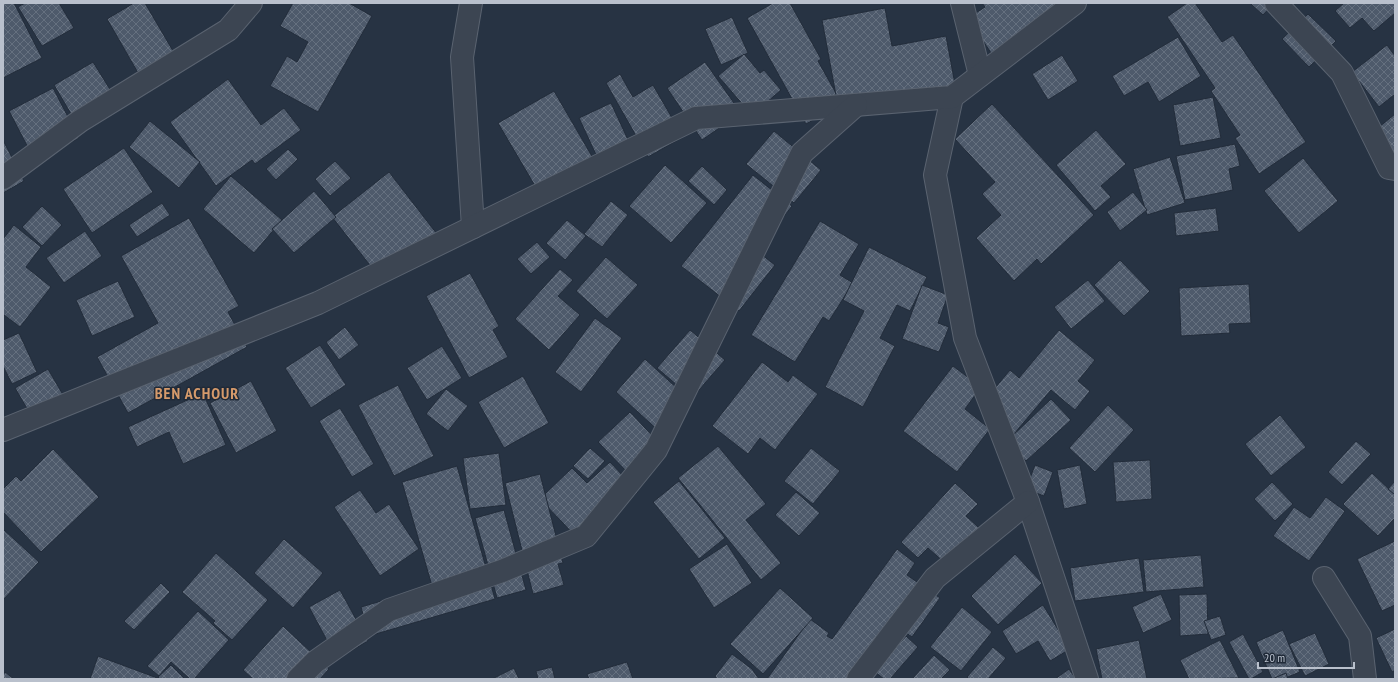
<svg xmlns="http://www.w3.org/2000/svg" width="1398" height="682" font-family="'PT Sans Narrow',sans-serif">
  <defs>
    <pattern id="building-cross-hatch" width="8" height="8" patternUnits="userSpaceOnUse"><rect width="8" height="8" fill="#4e5a6b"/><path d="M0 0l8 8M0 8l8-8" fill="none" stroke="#65707f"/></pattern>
  </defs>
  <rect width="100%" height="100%" fill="#273343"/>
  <!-- building -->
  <g fill="url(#building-cross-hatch)" stroke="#222c3a">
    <path d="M6 3H14L42 58 3 78V4Z"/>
    <path d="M25 3H59L74 28 42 46 18 7Z"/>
    <path d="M134 3H145L176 56 141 78 107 19Z"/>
    <path d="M293 3H349L372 16 318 112 270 86 287 56 297 62 308 42 280 26Z"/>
    <path d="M773 3H790L821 59 818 61 842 104 806 124 747 18Z"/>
    <path d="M982 3H1053L1063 18 997 62 968 18 985 7Z"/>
    <path d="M1187 3H1195L1222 42 1233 35 1306 142 1259 174 1235 138 1240 135 1211 91 1215 88 1167 17Z"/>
    <path d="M1250 3H1274L1263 15Z"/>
    <path d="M1344 3H1395V13L1374 31 1362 18 1350 28 1335 11Z"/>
    <path d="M885 8 892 46 946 36 957 95 840 117 822 20Z"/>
    <path d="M1308 14 1336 41 1309 67 1282 39Z"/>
    <path d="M732 17 748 53 721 65 705 29Z"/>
    <path d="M1178 37 1201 76 1159 102 1148 82 1124 96 1112 76Z"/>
    <path d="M1387 45 1395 56V94L1379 107 1352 72Z"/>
    <path d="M744 54 760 73 764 70 781 90 752 115 718 76Z"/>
    <path d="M1062 55 1078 81 1048 100 1032 74Z"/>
    <path d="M93 62 121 107 81 131 54 85Z"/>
    <path d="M705 62 741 113 702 140 667 88Z"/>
    <path d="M620 74 633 97 653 85 683 137 648 157 606 83Z"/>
    <path d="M228 79 261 125 284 108 301 130 255 164 252 160 216 186 170 122Z"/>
    <path d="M53 88 79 138 35 161 9 111Z"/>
    <path d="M554 91 600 170 545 203 498 123Z"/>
    <path d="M1213 97 1221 138 1180 146 1173 105Z"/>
    <path d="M611 103 636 157 604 172 579 118Z"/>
    <path d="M992 104 1094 215 1041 264 1037 259 1014 281 976 238 1001 215 982 194 995 182 955 139Z"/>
    <path d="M1395 114V180L1363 140Z"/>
    <path d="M150 121 200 162 179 188 129 147Z"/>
    <path d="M1096 130 1126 164 1101 186 1111 197 1095 211 1056 165Z"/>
    <path d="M774 131 821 170 794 203 746 164Z"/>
    <path d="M3 140 24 181 3 193Z"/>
    <path d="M1235 144 1240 166 1229 169 1233 190 1185 200 1176 156Z"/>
    <path d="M124 148 153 192 92 233 63 189Z"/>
    <path d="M288 149 298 159 276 180 266 169Z"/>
    <path d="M1170 157 1185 203 1147 215 1133 169Z"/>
    <path d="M1303 158 1338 201 1299 233 1264 191Z"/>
    <path d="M335 161 351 178 330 196 315 179Z"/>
    <path d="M665 165 707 203 671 243 629 206Z"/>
    <path d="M702 166 727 190 714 205 688 181Z"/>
    <path d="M389 172 437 234 380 278 332 217Z"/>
    <path d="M753 175 792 206 757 251 775 265 739 311 681 266Z"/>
    <path d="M231 176 282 220 254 253 203 209Z"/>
    <path d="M314 191 336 217 294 253 272 229Z"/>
    <path d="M1133 192 1147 210 1120 231 1107 212Z"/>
    <path d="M611 201 628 215 602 247 584 234Z"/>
    <path d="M162 203 170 215 137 237 129 225Z"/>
    <path d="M42 206 62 225 42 246 22 227Z"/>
    <path d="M1216 208 1219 231 1176 236 1174 213Z"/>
    <path d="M189 218 239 306 228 312 247 347 128 413 97 357 158 323 121 256Z"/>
    <path d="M567 220 586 236 565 260 546 243Z"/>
    <path d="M820 221 859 244 840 275 853 283 829 321 823 317 795 362 751 335Z"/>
    <path d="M14 225 41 247 26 267 51 287 20 327 4 315 3 316V239Z"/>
    <path d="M85 231 102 256 64 283 46 258Z"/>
    <path d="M537 242 550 257 531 274 517 259Z"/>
    <path d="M869 247 927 277 910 311 897 305 880 338 895 346 863 407 825 387 864 311 843 300Z"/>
    <path d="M606 257 638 285 607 319 576 291Z"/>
    <path d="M1120 260 1150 291 1124 316 1094 285Z"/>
    <path d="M560 269 573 280 558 296 580 315 549 350 515 319Z"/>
    <path d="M470 273 499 326 493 330 508 357 469 378 426 296Z"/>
    <path d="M1088 280 1105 301 1071 329 1054 307Z"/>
    <path d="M118 281 135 317 92 336 76 300Z"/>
    <path d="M1249 284 1251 323 1229 324 1230 333 1181 336 1179 288Z"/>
    <path d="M922 285 948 295 938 323 949 327 939 352 902 339Z"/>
    <path d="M595 318 622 338 581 392 555 372Z"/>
    <path d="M345 327 359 345 339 360 326 342Z"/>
    <path d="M690 330 725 360 692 398 657 368Z"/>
    <path d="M1059 330 1095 360 1078 381 1090 391 1075 410 1051 390 1014 434 980 406 1010 370 1019 378Z"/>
    <path d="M19 333 37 372 12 384 3 366V340Z"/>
    <path d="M320 345 346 385 311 408 285 368Z"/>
    <path d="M442 346 462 378 427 400 407 368Z"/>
    <path d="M645 359 692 402 662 434 616 392Z"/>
    <path d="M762 362 788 382 793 375 818 394 775 450 760 438 748 454 712 426Z"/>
    <path d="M953 366 981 387 965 409 990 429 957 472 903 431Z"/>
    <path d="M48 369 69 405 36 424 15 388Z"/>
    <path d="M523 376 549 423 504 448 478 402Z"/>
    <path d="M251 381 277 431 236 453 210 403Z"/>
    <path d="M398 385 434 456 394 476 358 405Z"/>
    <path d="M446 389 468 406 448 431 426 414Z"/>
    <path d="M203 393 226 445 183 464 169 432 137 447 128 427Z"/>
    <path d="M1051 399 1071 420 1026 461 1007 441Z"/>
    <path d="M1108 405 1134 430 1095 472 1069 448Z"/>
    <path d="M340 408 374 464 352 477 319 421Z"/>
    <path d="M630 412 660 444 628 473 598 442Z"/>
    <path d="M1280 415 1306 447 1271 476 1245 444Z"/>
    <path d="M1356 441 1371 454 1342 485 1328 472Z"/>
    <path d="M718 446 766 504 746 520 781 563 761 580 678 478Z"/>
    <path d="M590 448 605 461 588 479 573 466Z"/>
    <path d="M811 448 840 471 813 504 784 481Z"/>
    <path d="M53 449 99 497 41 552 3 512V489L16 476 21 481Z"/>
    <path d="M499 453 506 505 470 509 463 458Z"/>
    <path d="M1150 460 1152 499 1116 502 1113 462Z"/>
    <path d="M610 462 638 492 583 544 540 499 572 468 587 483Z"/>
    <path d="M1035 465 1053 472 1044 496 1026 489Z"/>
    <path d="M1080 465 1087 504 1064 509 1057 470Z"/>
    <path d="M457 466 495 599 369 636 361 607 432 586 402 482Z"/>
    <path d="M1372 473 1395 495V518L1378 536 1343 504Z"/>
    <path d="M540 474 563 563 558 564 564 585 533 594 505 483Z"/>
    <path d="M679 481 725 538 699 559 653 502Z"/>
    <path d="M1395 481V495L1388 489Z"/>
    <path d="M1272 482 1293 504 1275 521 1254 499Z"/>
    <path d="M955 483 978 504 966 516 988 536 955 572 928 548 918 558 901 542Z"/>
    <path d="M360 490 376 513 389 504 419 549 380 576 334 507Z"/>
    <path d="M796 492 820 513 799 536 775 515Z"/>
    <path d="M1326 497 1345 511 1309 561 1273 536 1294 507 1310 518Z"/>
    <path d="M504 510 526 590 497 598 475 518Z"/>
    <path d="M3 529 39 562 3 600Z"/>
    <path d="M284 539 323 573 293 608 254 573Z"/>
    <path d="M1395 541V605L1382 611 1357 559Z"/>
    <path d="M727 544 752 583 714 608 689 569Z"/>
    <path d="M897 549 915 563 907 575 940 598 912 637 901 629 864 679H767L810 619 829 633 827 636 832 639Z"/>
    <path d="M216 553 268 600 232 640 213 623 215 621 182 592Z"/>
    <path d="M1015 554 1042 583 998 625 971 596Z"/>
    <path d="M1201 555 1204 587 1146 592 1143 560Z"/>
    <path d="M1139 558 1144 592 1075 601 1070 568Z"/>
    <path d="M161 583 170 592 134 630 124 621Z"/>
    <path d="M780 588 813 618 763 674 730 644Z"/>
    <path d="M340 590 368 641 337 659 309 607Z"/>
    <path d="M1161 594 1172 620 1143 633 1132 607Z"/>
    <path d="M1207 594 1208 634 1180 636 1179 595Z"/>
    <path d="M1043 605 1070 649 1050 661 1038 641 1016 654 1002 631Z"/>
    <path d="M962 607 992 632 961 671 930 647Z"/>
    <path d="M198 611 229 640 194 679H190L171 662 159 676 147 666Z"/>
    <path d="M1220 616 1226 635 1211 640 1204 621Z"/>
    <path d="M283 626 329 669 320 679H253L243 670Z"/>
    <path d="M1395 629V670L1392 672 1376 638Z"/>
    <path d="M1283 630 1300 672 1283 679H1272L1256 642Z"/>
    <path d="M1315 633 1329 664 1305 676 1289 644Z"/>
    <path d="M1243 634 1263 672 1251 679H1249L1229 642Z"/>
    <path d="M906 636 918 647 890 679H884L875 672Z"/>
    <path d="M1139 640 1147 679H1102L1096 649Z"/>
    <path d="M1220 640 1239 678 1189 679 1180 660Z"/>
    <path d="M993 647 1006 658 988 679H969L967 677Z"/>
    <path d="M732 654 752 669 759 679H717L715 676Z"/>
    <path d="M934 655 950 670 941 679H912Z"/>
    <path d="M98 656 160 679H90Z"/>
    <path d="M627 662 633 679H589L587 674Z"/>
    <path d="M171 665 185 679H160L158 677Z"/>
    <path d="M552 667 555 679H538L536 671Z"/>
    <path d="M514 668 519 679H492Z"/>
    <path d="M1069 669 1076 679H1055Z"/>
    <path d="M5 672 14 679H3V675Z"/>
    <path d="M1286 673 1288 679H1272Z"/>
  </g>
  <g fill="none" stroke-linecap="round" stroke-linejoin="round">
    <defs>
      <g id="street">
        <path d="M471 3 462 57 473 227"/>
        <path d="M962 3 980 75"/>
        <path d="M1276 3 1342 73 1389 168 1395 169"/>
        <path d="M952 97 935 175 965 338 1028 502 1087 679"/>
        <path d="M3 178 80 121 228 30 251 3"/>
        <path d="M3 430 318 303 696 118 952 97 1075 3"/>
        <path d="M1324 578 1360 636 1365 679"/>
        <path d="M298 679 315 662 389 610 502 571 586 536 656 450 802 153 856 105"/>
        <path d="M858 679 935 578 1028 502"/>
      </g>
    </defs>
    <!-- street casing -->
    <use href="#street" stroke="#5a6370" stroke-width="24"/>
    <!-- street -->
    <use href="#street" stroke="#3c4552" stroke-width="22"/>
  </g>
  <g text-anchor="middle" stroke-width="3" stroke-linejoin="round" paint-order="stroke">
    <!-- district labels -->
    <g font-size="16" font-weight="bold" letter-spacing="1" fill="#d59a6b" stroke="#202a38">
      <text x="197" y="399">BEN ACHOUR</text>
    </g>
  </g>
  <!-- border -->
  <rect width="1398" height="682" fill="none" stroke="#b9c0cc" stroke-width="8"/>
  <!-- scale -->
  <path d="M1258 662v6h96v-6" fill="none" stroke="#b9c0cc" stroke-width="2"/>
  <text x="1264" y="662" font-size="12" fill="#b9c0cc" stroke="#202a38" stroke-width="3" paint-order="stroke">20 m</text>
</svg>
